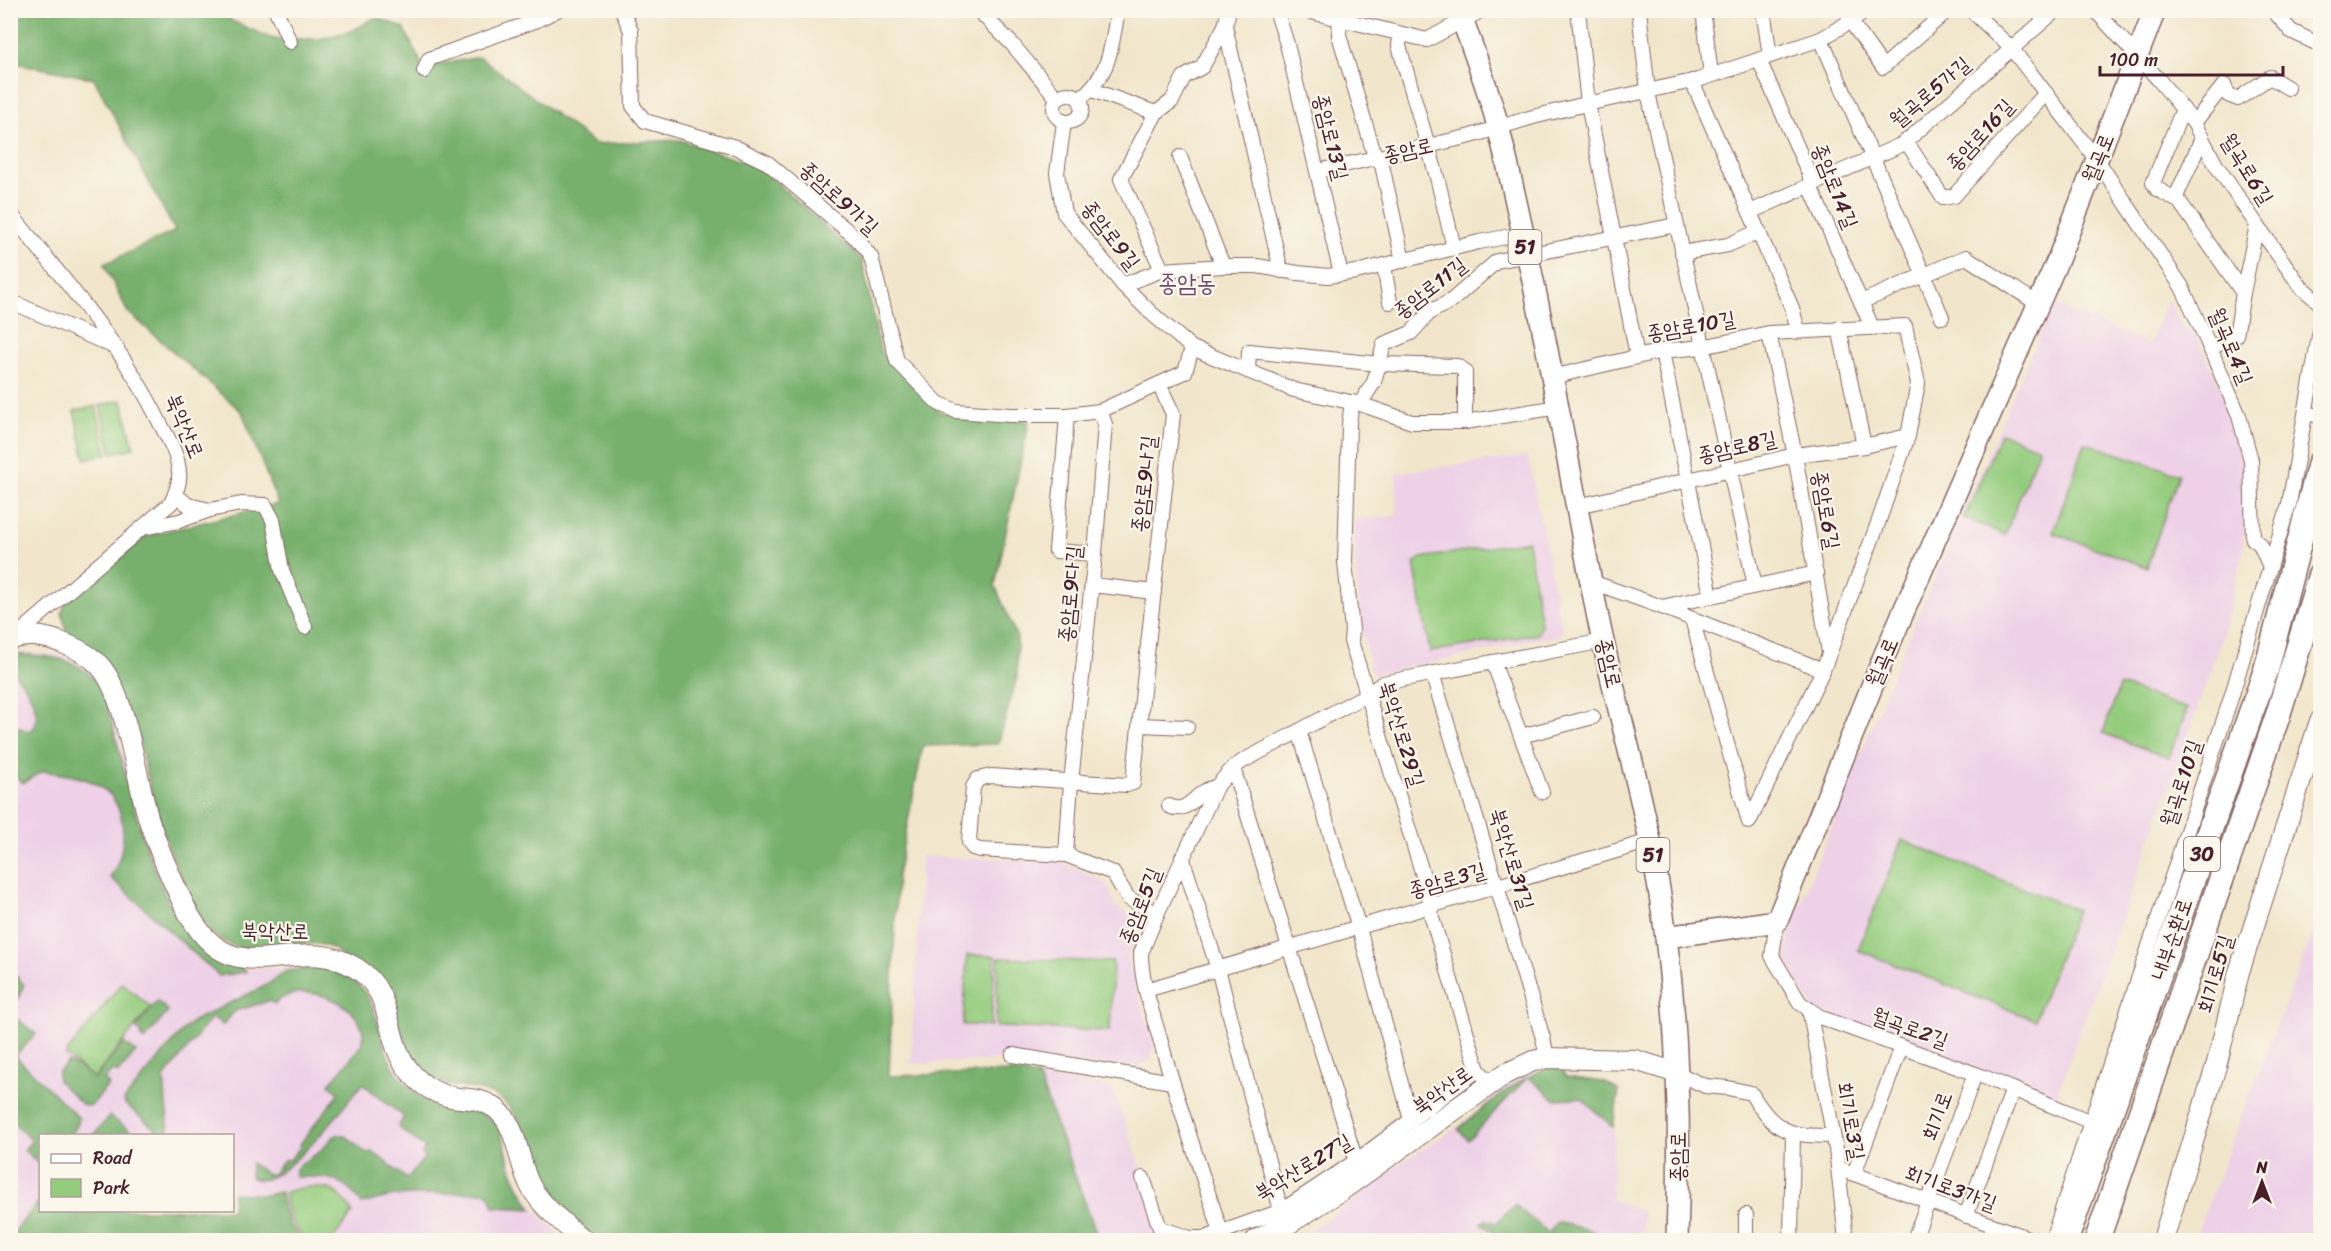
<svg xmlns="http://www.w3.org/2000/svg" width="2331" height="1251" font-family="Sriracha,'Poor Story',sans-serif">
  <rect width="100%" height="100%" fill="#fbf7ec"/>
  <filter id="ink" filterUnits="userSpaceOnUse"><feTurbulence type="fractalNoise" baseFrequency=".0167" numOctaves="2"/><feDisplacementMap in="SourceGraphic" scale="12" xChannelSelector="R" yChannelSelector="G"/><feConvolveMatrix kernelMatrix="1 2 1 2 8 2 1 2 1" color-interpolation-filters="sRGB"/></filter>
  <filter id="wash" filterUnits="userSpaceOnUse"><feTurbulence type="fractalNoise" baseFrequency=".008" numOctaves="4" result="noise"/><feDisplacementMap in="SourceGraphic" scale="24" xChannelSelector="R" yChannelSelector="G"/><feGaussianBlur stdDeviation="1.35" result="paint"/><feColorMatrix in="noise" values="0 0 0 0 0 0 0 0 0 0 0 0 0 0 0 0 0 1.4 0 .05"/><feComposite in="paint" operator="in"/></filter>
  <g filter="url(#wash)">
    <rect width="100%" height="100%" fill="#f1e6cb"/>
    <!-- built -->
    <g fill="#eed0e7" fill-rule="evenodd">
      <path d="M2168 299 2183 328 2193 332 2202 347 2233 414 2244 454 2250 494 2241 562 2223 634 2177 767 2055 1100 2049 1099 2047 1094 1813 1008 1783 957 1795 918 1896 666 2053 304 2149 344Z"/>
      <path d="M1528 456 1563 634 1372 675 1362 631 1355 566 1354 520 1397 516 1396 473Z"/>
      <path d="M10 651 57 655 68 658 91 672 99 682 116 727 140 824 178 913 192 937 207 952 217 959 247 969 322 967 337 971 358 982 375 1005 390 1058 402 1077 418 1092 438 1105 475 1110 484 1113 496 1123 504 1137 517 1179 525 1193 539 1214 566 1240H11ZM40 1136H232V1210H40Z"/>
      <path d="M921 856 1062 861 1107 884 1115 906 1142 922 1127 958 1155 1047 1150 1061 1137 1067 1008 1060 911 1064Z"/>
      <path d="M2320 914V1240H2194Z"/>
      <path d="M1547 1067 1562 1068 1566 1076 1605 1081 1620 1090 1614 1124 1612 1200 1643 1211 1642 1240H1293L1329 1218 1395 1167 1459 1126 1511 1082Z"/>
      <path d="M1038 1076 1113 1088 1167 1240H1100Z"/>
    </g>
    <!-- green -->
    <g fill="#94cc7e" stroke="#6f7654" stroke-width="1.5">
      <path d="M122 400 134 448 111 453 100 405Z"/>
      <path d="M96 406 107 454 85 459 74 411Z"/>
      <path d="M2001 433 2039 448 2005 535 1964 518Z"/>
      <path d="M2085 443 2179 474 2147 567 2053 533Z"/>
      <path d="M1528 541 1541 625 1538 634 1430 652 1414 563 1421 558Z"/>
      <path d="M2120 685 2187 709 2169 758 2103 733Z"/>
      <path d="M1902 840 2077 910 2035 1020 1858 950Z"/>
      <path d="M967 955 995 956 991 1026 963 1025Z"/>
      <path d="M998 958 1113 962 1110 1031 996 1027Z"/>
      <path d="M122 983 151 1007 94 1078 65 1055Z"/>
      <path d="M306 1187C332 1186 340 1191 353 1213L332 1240H306C293 1229 284 1209 285 1192Z"/>
    </g>
    <!-- forest -->
    <g fill="#77b06d" stroke="#60684c" stroke-width="1.5">
      <path d="M10 11H219L234 22 274 39H319L352 31 376 17 404 28 423 67 480 57 595 144 680 140 759 167 862 260 881 354 940 412 1029 421 995 585 1017 638V677L998 744 923 746 897 876 889 1076 1013 1072 1038 1076 1099 1240H597C578 1223 548 1201 537 1179 524 1153 527 1121 503 1101 475 1078 440 1099 414 1062 407 1052 406 1040 400 1029 396 1019 341 952 334 949 293 929 246 974 206 926 201 919 197 910 193 902 171 861 158 819 147 774 142 758 140 737 133 722 127 712 118 702 111 693 96 672 81 651 66 631L62 612 66 602 147 536 278 504 242 412 127 311 104 264 175 231 94 79 11 62Z"/>
      <path d="M13 654C38 656 66 655 87 672 105 687 111 720 117 742 132 801 158 915 207 953 217 962 232 965 244 969L246 972 219 976 110 877C125 856 129 820 112 797 109 792 99 786 94 783 80 775 58 774 43 771L23 783 11 773V724L28 731 34 728C42 711 26 682 11 672V655Z"/>
      <path d="M311 968C396 974 364 1043 407 1085 415 1093 427 1102 437 1105 457 1112 483 1106 496 1125 506 1138 506 1154 511 1168 516 1183 524 1196 532 1209L494 1207 490 1195 484 1192 392 1196 362 1204C341 1175 328 1177 295 1177L296 1169 300 1164 318 1153 333 1137 337 1135H343L350 1139 366 1153 373 1152 407 1179 425 1157 422 1154 425 1148 398 1127 404 1117 363 1084 361 1085C347 1103 275 1200 250 1176L251 1163 267 1174H273L285 1159 289 1161 301 1146 300 1144 339 1093 329 1084C336 1076 361 1048 363 1040 364 1034 362 1027 359 1022 346 997 296 981 275 1004L269 1001 235 1011 223 1025 212 1017 164 1078 169 1135 160 1133 125 1104 124 1100 184 1029 193 1021 265 986 286 971Z"/>
      <path d="M11 970 24 985 11 1014 36 1034 15 1056 79 1118 77 1126 69 1135 40 1136V1165L24 1150 32 1140 11 1122Z"/>
      <path d="M157 1001 169 1011 144 1040 141 1037 142 1033 136 1028Z"/>
      <path d="M124 1043 136 1052 118 1073 113 1070 104 1080 109 1084 92 1105 87 1106 82 1104 58 1081V1072L68 1062 77 1066 95 1079Z"/>
      <path d="M1548 1068 1562 1069 1566 1077 1604 1082 1619 1091 1613 1127 1583 1100 1579 1098 1554 1099 1528 1077 1468 1140 1458 1129C1486 1106 1513 1081 1548 1068Z"/>
      <path d="M110 1116 136 1135H93Z"/>
      <path d="M281 1192C283 1212 288 1226 302 1240H11V1236L40 1200V1210H232L233 1193 264 1195Z"/>
      <path d="M1516 1206 1549 1233 1557 1222C1572 1227 1596 1227 1605 1240H1503L1481 1223 1486 1220 1497 1223 1506 1212Z"/>
    </g>
    <!-- pier -->
    <path fill="#f1e6cb" d="M2320 519V568L2099 1240H2078L2300 589 2318 521Z"/>
  </g>
  <g filter="url(#ink)">
    <g fill="none" stroke-linecap="round" stroke-linejoin="round">
      <defs>
        <g id="street">
          <path d="M276 10 290 42"/>
          <path d="M622 10 631 31 633 106 645 121 735 147 768 163 856 238 871 257 897 361 938 403 956 411 1011 415H1067L1100 411 1185 372 1192 348"/>
          <path d="M978 10 1012 44 1057 98"/>
          <path d="M1276 10 1287 44 1341 274"/>
          <path d="M1303 10 1427 40 1482 10"/>
          <path d="M1578 10 1588 104 1637 356"/>
          <path d="M1639 10 1648 92 1755 586"/>
          <path d="M1703 10 1711 75"/>
          <path d="M1763 10 1770 56"/>
          <path d="M1971 10 2012 49 2097 160 2182 287 2207 341 2239 416 2251 460 2253 539 2260 544 2270 567"/>
          <path d="M2095 10 2159 80 2194 123 2216 165 2257 225 2243 293 2236 336 2211 348"/>
          <path d="M2273 10 2291 31 2320 45"/>
          <path d="M1340 19 1339 35 1373 150 1382 165 1403 261"/>
          <path d="M1851 22 1883 67 1948 10"/>
          <path d="M1225 26 1281 271"/>
          <path d="M1400 35 1399 46 1437 177 1454 248"/>
          <path d="M1821 39 1942 317"/>
          <path d="M1759 60 1810 176V186L1872 327"/>
          <path d="M424 71 429 59 535 21 557 10"/>
          <path d="M1692 81 1792 308 1798 330"/>
          <path d="M1092 90 1156 113"/>
          <circle cx="1068" cy="108" r="14"/>
          <path d="M1079 99C1111 75 1111 47 1118 10"/>
          <path d="M2183 109 2153 183 2157 189 2179 201 2243 293"/>
          <path d="M1064 122 1057 173 1064 213 1123 285 1150 312 1192 348 1294 390 1360 404 1412 422H1465L1559 407"/>
          <path d="M2194 123 2224 85 2228 95 2238 99 2270 77 2288 88"/>
          <path d="M1906 141 1943 198 1954 196 2046 93"/>
          <path d="M1180 157 1223 266"/>
          <path d="M1318 171 1471 136 1533 117 1582 105 1698 80 1821 39 1869 10"/>
          <path d="M2175 199 2202 138"/>
          <path d="M1750 212 1903 144 2056 10"/>
          <path d="M10 213C65 281 123 346 161 425 169 440 178 455 179 472 180 480 178 486 175 494L188 505 210 510 179 521 143 528"/>
          <path d="M2257 225 2301 287 2320 303"/>
          <path d="M1682 253 1728 245 1759 231"/>
          <path d="M1384 265 1390 302"/>
          <path d="M1162 270 1121 179 1156 113 1172 101 1184 77 1202 67 1225 26 1229 10"/>
          <path d="M1123 285 1162 270 1223 266H1257L1298 273 1328 276 1356 272 1479 242 1522 234"/>
          <path d="M12 302 117 348"/>
          <path d="M1861 302 1966 257 2038 304"/>
          <path d="M1839 328 1864 446"/>
          <path d="M1769 333 1795 455 1829 652"/>
          <path d="M1662 351 1711 596"/>
          <path d="M1248 371 1249 351 1380 364 1457 366 1465 371V422"/>
          <path d="M1552 377 1662 351 1702 347 1769 333 1905 326 1918 383 1908 436 1877 526 1823 670 1749 822 1692 619"/>
          <path d="M1352 402 1349 424 1345 562 1352 630 1351 641 1429 895 1432 918 1478 1070"/>
          <path d="M1360 404 1374 382 1384 344 1411 333 1430 312 1451 301 1497 261 1676 225"/>
          <path d="M1100 411 1105 424 1095 554 1071 782 1066 855 1113 873 1128 898 1157 914"/>
          <path d="M2306 413 2320 416"/>
          <path d="M1067 415 1056 551 1095 554"/>
          <path d="M1578 506 1795 455 1864 446 1908 436"/>
          <path d="M210 510 241 504 265 505 273 520 282 570 305 627"/>
          <path d="M1592 582 1662 607 1816 573"/>
          <path d="M1092 585 1154 592"/>
          <path d="M1662 607 1823 670"/>
          <path d="M15 637 159 513 171 503 175 494"/>
          <path d="M1493 662 1542 792"/>
          <path d="M1432 673 1543 1038 1547 1058"/>
          <path d="M1140 725 1187 727"/>
          <path d="M1299 731 1359 928 1411 1120"/>
          <path d="M1521 736 1593 717"/>
          <path d="M1233 768 1356 1161"/>
          <path d="M1169 806C1189 816 1195 790 1216 787"/>
          <path d="M1066 855 980 850 973 848 969 842 973 787 978 779 991 776 1127 785 1133 783 1173 414 1159 384"/>
          <path d="M1182 857 1218 969 1281 1211"/>
          <path d="M1777 921 1772 956 1800 1003 1822 1018 1984 1077 2091 1122"/>
          <path d="M1146 990 1650 841"/>
          <path d="M1809 1009 1836 1149 1846 1240"/>
          <path d="M1013 1055 1172 1082"/>
          <path d="M1677 1073 1705 1086 1728 1088 1751 1093C1775 1133 1789 1136 1833 1136"/>
          <path d="M1838 1168 2033 1240"/>
          <path d="M1854 1174 1901 1047"/>
          <path d="M1143 1178 1160 1228 1190 1238H1205L1281 1211 1356 1161 1478 1070 1484 1076"/>
          <path d="M1966 1216 2013 1089"/>
          <path d="M1221 1232C1200 1168 1178 1104 1160 1039 1152 1011 1141 982 1141 953L1157 914 1216 787 1233 768 1243 761 1368 694 1383 683 1604 641"/>
          <path d="M1746 1240V1215"/>
          <path d="M1791 1240 1793 1133"/>
          <path d="M1914 1240 1975 1074"/>
          <path d="M2052 1240 2230 701 2289 504 2320 331"/>
        </g>
        <g id="secondary">
          <path d="M10 640C25 633 45 636 60 642 74 647 90 655 100 666 126 695 136 777 148 817 157 847 171 878 185 907 233 1003 293 928 356 968 396 993 383 1037 408 1069 421 1086 439 1096 459 1098 473 1099 484 1100 495 1108 519 1126 517 1162 531 1187 543 1208 565 1224 583 1240"/>
          <path d="M1256 1240 1290 1223 1339 1192 1505 1074 1533 1061 1547 1058 1635 1060 1677 1073"/>
          <path d="M2163 1240 2217 1063 2239 972 2320 721"/>
        </g>
        <g id="primary">
          <path d="M1459 10C1473 50 1489 90 1499 130 1539 291 1566 455 1598 618 1617 711 1645 801 1660 895 1678 1008 1681 1126 1677 1240"/>
          <path d="M1666 937 1777 921 1885 654 2059 257 2155 10"/>
        </g>
        <g id="highway">
          <path d="M2066 1240 2266 670 2320 463"/>
          <path d="M2097 1240 2278 715 2320 576"/>
        </g>
      </defs>
      <!-- street casing -->
      <use href="#street" stroke="#846563" stroke-width="16"/>
      <!-- secondary casing -->
      <use href="#secondary" stroke="#846563" stroke-width="22"/>
      <!-- primary casing -->
      <use href="#primary" stroke="#846563" stroke-width="24"/>
      <!-- highway casing -->
      <use href="#highway" stroke="#846563" stroke-width="27"/>
      <!-- street -->
      <use href="#street" stroke="#fff" stroke-width="14"/>
      <!-- secondary -->
      <use href="#secondary" stroke="#fff" stroke-width="20"/>
      <!-- primary -->
      <use href="#primary" stroke="#fff" stroke-width="21"/>
      <!-- highway -->
      <use href="#highway" stroke="#fff" stroke-width="24"/>
    </g>
  </g>
  <g text-anchor="middle" stroke-width="4.5" stroke-linejoin="round" paint-order="stroke">
    <!-- shield labels -->
    <g fill="#fbf7ec" stroke="#7f6065" stroke-width="1.5">
      <rect x="1508.5" y="230" width="33" height="34" rx="4.5"/>
      <rect x="2184" y="837" width="36" height="34" rx="4.5"/>
      <rect x="1636.5" y="838" width="33" height="34" rx="4.5"/>
    </g>
    <g font-size="20" font-weight="bold" fill="#4a1f2b">
      <text x="1525" y="254">51</text>
      <text x="2202" y="861">30</text>
      <text x="1653" y="862">51</text>
    </g>
    <!-- street labels -->
    <g font-size="21" fill="#4a1f2b" stroke="#fbf7ec">
      <text transform="translate(1930 92) rotate(-40)" y="7">월곡로5가길</text>
      <text transform="translate(1980 135) rotate(-48)" y="7">종암로16길</text>
      <text transform="translate(1331 137) rotate(76)" y="7">종암로13길</text>
      <text transform="translate(1408 150) rotate(-13)" y="7">종암로</text>
      <text transform="translate(2098 158) rotate(-68)" y="7">월곡로</text>
      <text transform="translate(2247 169) rotate(58)" y="7">월곡로6길</text>
      <text transform="translate(1835 186) rotate(68)" y="7">종암로14길</text>
      <text transform="translate(839 198) rotate(42)" y="7">종암로9가길</text>
      <text transform="translate(1111 235) rotate(52)" y="7">종암로9길</text>
      <text transform="translate(1430 288) rotate(-38)" y="7">종암로11길</text>
      <text transform="translate(1691 326) rotate(-10)" y="7">종암로10길</text>
      <text transform="translate(2231 346) rotate(67)" y="7">월곡로4길</text>
      <text transform="translate(185 426) rotate(68)" y="7">북악산로</text>
      <text transform="translate(1737 447) rotate(-13)" y="7">종암로8길</text>
      <text transform="translate(1144 484) rotate(-84)" y="7">종암로9나길</text>
      <text transform="translate(1826 510) rotate(80)" y="7">종암로6길</text>
      <text transform="translate(1070 594) rotate(-85)" y="7">종암로9다길</text>
      <text transform="translate(1882 662) rotate(-67)" y="7">월곡로</text>
      <text transform="translate(1609 663) rotate(77)" y="7">종암로</text>
      <text transform="translate(1402 734) rotate(73)" y="7">북악산로29길</text>
      <text transform="translate(2181 783) rotate(-72)" y="7">월곡로10길</text>
      <text transform="translate(1512 859) rotate(73)" y="7">북악산로31길</text>
      <text transform="translate(1447 880) rotate(-16)" y="7">종암로3길</text>
      <text transform="translate(1140 906) rotate(-69)" y="7">종암로5길</text>
      <text transform="translate(275 931) rotate(1)" y="7">북악산로</text>
      <text transform="translate(2172 939) rotate(-71)" y="7">내부순환로</text>
      <text transform="translate(2215 974) rotate(-74)" y="7">회기로5길</text>
      <text transform="translate(1910 1028) rotate(20)" y="7">월곡로2길</text>
      <text transform="translate(1442 1090) rotate(-35)" y="7">북악산로</text>
      <text transform="translate(1937 1116) rotate(-70)" y="7">회기로</text>
      <text transform="translate(1851 1121) rotate(80)" y="7">회기로3길</text>
      <text transform="translate(1678 1157) rotate(-90)" y="7">종암로</text>
      <text transform="translate(1303 1167) rotate(-31)" y="7">북악산로27길</text>
      <text transform="translate(1951 1188) rotate(20)" y="7">회기로3가길</text>
    </g>
    <!-- quarter labels -->
    <g font-size="24" fill="#6f4c6f" stroke="#fbf7ec">
      <text x="1187" y="291">종암동</text>
    </g>
  </g>
  <!-- margin -->
  <rect width="2331" height="1251" fill="none" stroke="#fbf7ec" stroke-width="36"/>
  <!-- legend -->
  <rect x="39" y="1134" width="195" height="78" fill="#fbf7ec" stroke="#b4a19f" stroke-width="1.5"/>
  <rect x="51" y="1154" width="30" height="9" fill="#ffffff" stroke="#b4a19f" stroke-width="1.5"/>
  <text x="93" y="1164" font-size="18" fill="#4a1f2b">Road</text>
  <rect x="51" y="1179" width="30" height="18" fill="#94cc7e" stroke="#b4a19f" stroke-width="1.5"/>
  <text x="93" y="1194" font-size="18" fill="#4a1f2b">Park</text>
  <!-- north arrow -->
  <g transform="translate(2262 1182)" stroke="#fbf7ec" stroke-width="4.5" paint-order="stroke">
  <path d="M0-4.5L10 22L0 15L-10 22Z" fill="#4a1f2b"/>
  <text y="-9" font-size="16" font-weight="bold" text-anchor="middle" fill="#4a1f2b">N</text>
  </g>
  <!-- scale -->
  <path d="M2100 66v9h183v-9" fill="none" stroke="#4a1f2b" stroke-width="3"/>
  <text x="2109" y="66" font-size="18" fill="#4a1f2b" stroke="#fbf7ec" stroke-width="4.5" paint-order="stroke">100 m</text>
</svg>
